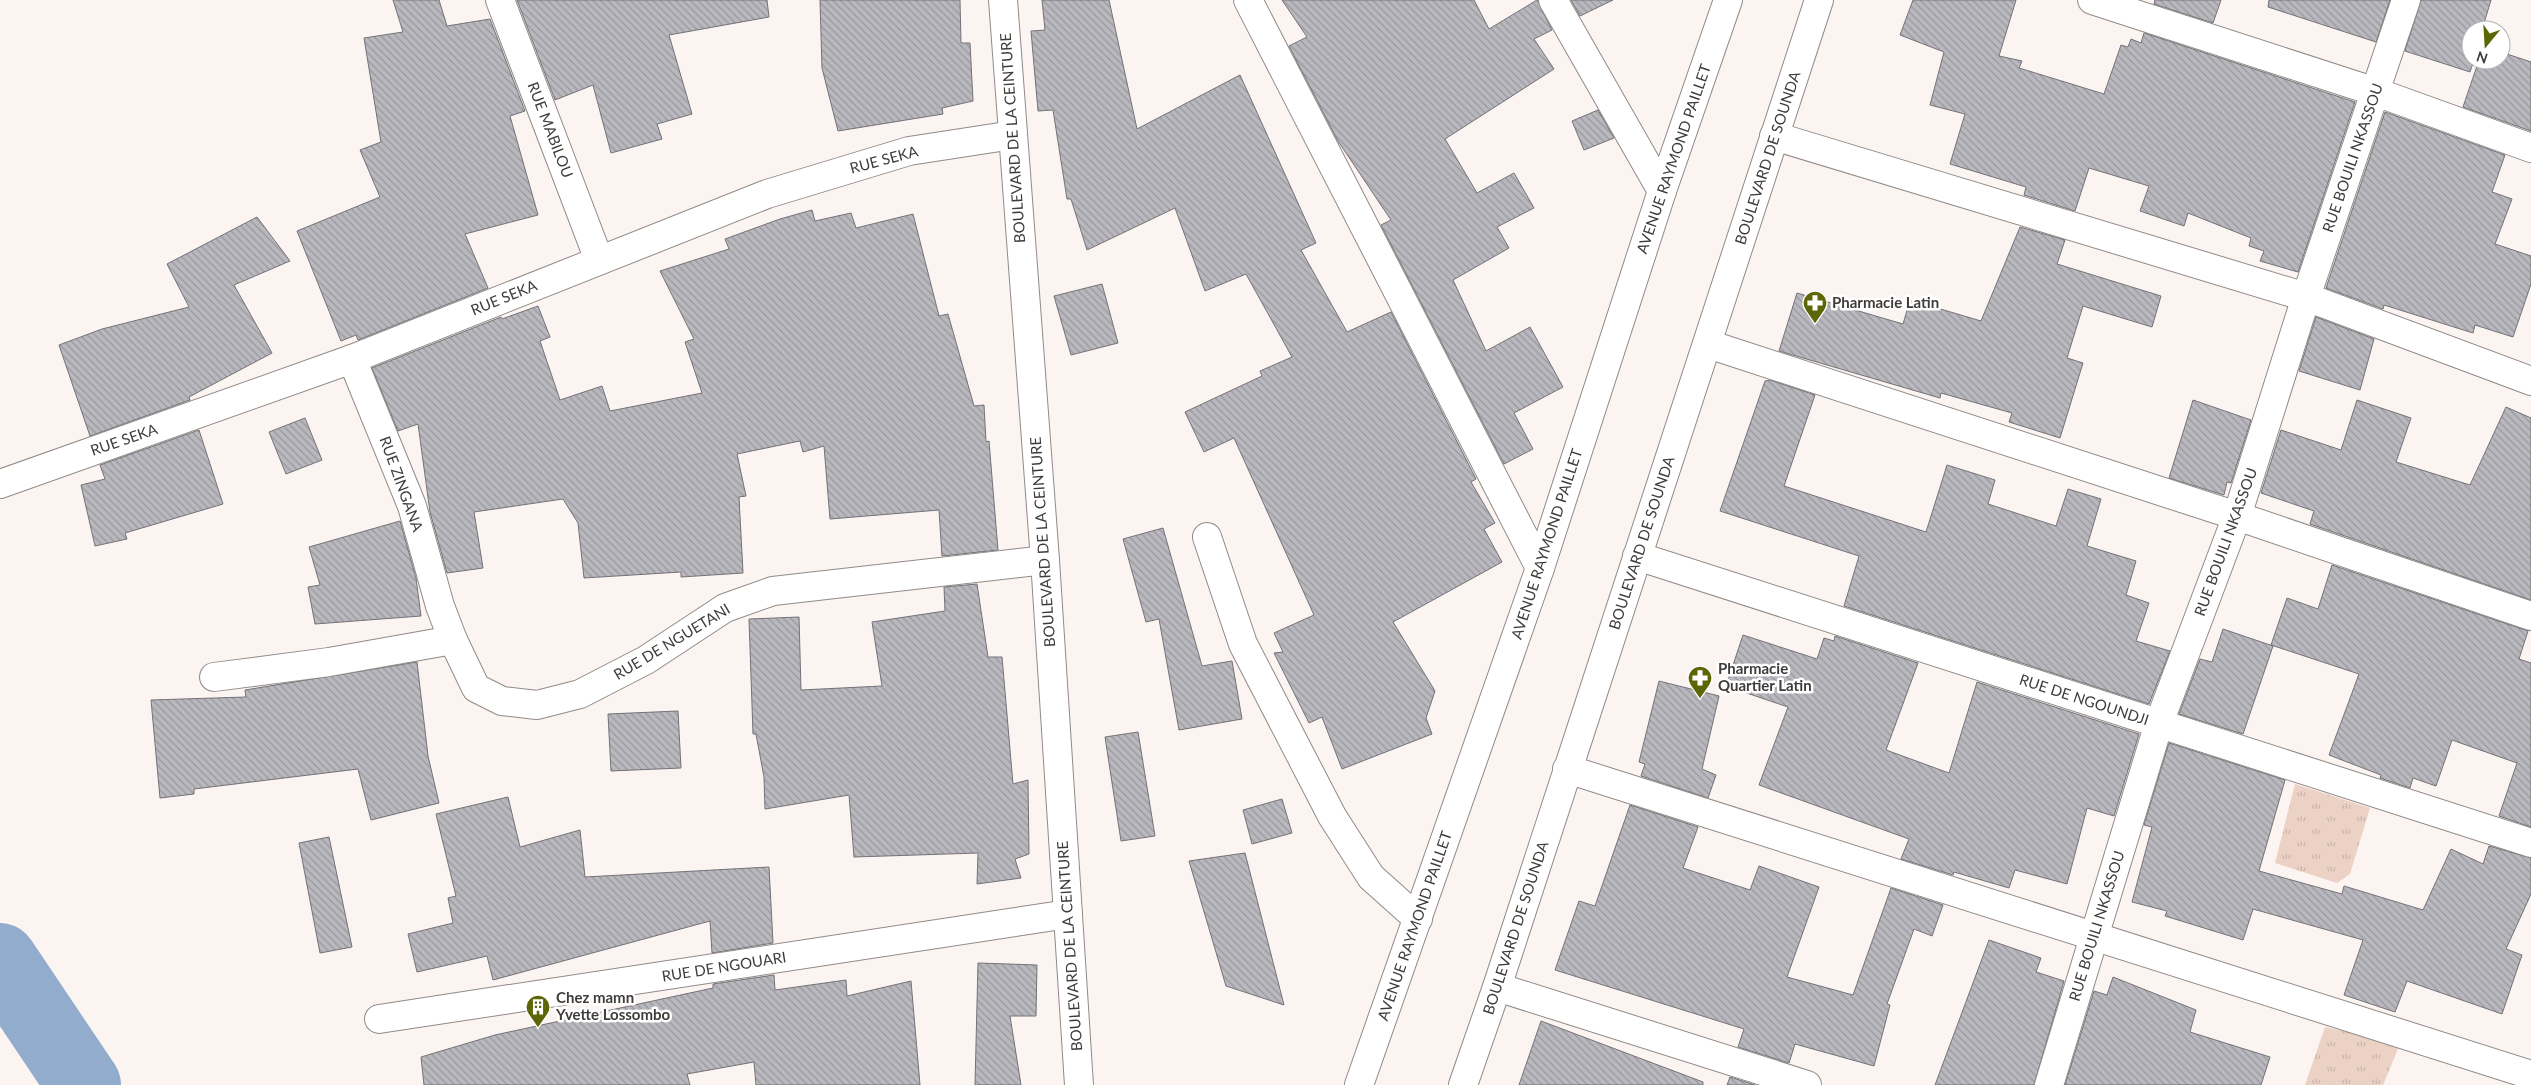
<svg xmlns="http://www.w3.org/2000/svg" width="2531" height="1085" font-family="Lato,sans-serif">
  <defs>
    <pattern id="grass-tufts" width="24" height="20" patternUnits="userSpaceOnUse" patternTransform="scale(1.25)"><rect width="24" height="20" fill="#ecd1c5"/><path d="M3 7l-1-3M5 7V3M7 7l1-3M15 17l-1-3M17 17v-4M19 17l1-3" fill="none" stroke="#cbb4aa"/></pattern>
    <pattern id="building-back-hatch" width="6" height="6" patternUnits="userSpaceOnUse" patternTransform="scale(1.25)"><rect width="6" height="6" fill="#b9b8be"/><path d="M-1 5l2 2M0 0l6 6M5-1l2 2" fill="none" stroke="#98979c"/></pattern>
  </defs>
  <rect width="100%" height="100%" fill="#fbf4f1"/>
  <!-- grass -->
  <g fill="url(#grass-tufts)">
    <path d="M2295 784 2370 808 2350 874 2337 883 2275 863Z"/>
    <path d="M2325 1027 2400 1044 2383 1085H2305Z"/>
  </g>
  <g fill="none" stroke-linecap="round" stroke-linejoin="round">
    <!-- river -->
    <path stroke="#91accd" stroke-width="74" d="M0 960 84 1085"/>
  </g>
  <!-- building -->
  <g fill="url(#building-back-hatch)" stroke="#737278">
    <path d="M393 0H439L447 26 490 19 525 111 510 116 538 215 465 234 488 288 358 340 356 335 341 341 297 231 380 197 360 150 381 142 364 38 403 32Z"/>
    <path d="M517 0H767L769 17 669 35 692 114 657 124 662 139 611 153 593 85 555 100Z"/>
    <path d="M820 0H960L961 43H970L973 101 942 108 943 114 838 131 822 68Z"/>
    <path d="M1042 0H1109L1137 129 1240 75 1316 243 1301 250 1347 332 1391 312 1476 479 1471 482 1495 523 1484 529 1502 562 1393 622 1435 691 1426 718 1432 734 1342 769 1322 717 1309 723 1274 653 1283 652 1274 633 1314 615 1234 438 1204 452 1185 412 1262 376 1260 371 1292 357 1246 274 1205 291 1175 208 1087 250 1071 199H1067L1053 110 1038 111 1031 31 1045 30Z"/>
    <path d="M1282 0H1474L1489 29 1537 0 1552 30 1534 39 1554 69 1445 139 1477 193 1514 173 1534 208 1497 227 1509 248 1453 280 1486 351 1530 327 1563 387 1514 413 1533 449 1504 464 1381 225 1391 220 1338 141 1289 46 1307 37Z"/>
    <path d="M1571 0H1613L1580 16Z"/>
    <path d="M1913 0H2016L1999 56 2022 61 2019 68 2104 94 2121 45 2128 47 2131 39 2141 43 2144 33 2355 102 2298 272 2260 261 2264 251 2249 246 2251 238 2188 213 2184 226 2140 211 2149 186 2089 168 2075 211 2024 195 2026 187 1950 164 1965 114 1930 105 1944 52 1900 35Z"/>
    <path d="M2155 0H2221L2213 23 2154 4Z"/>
    <path d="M2269 0H2390L2376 42 2268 7Z"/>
    <path d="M2421 0H2491L2482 30H2471V60H2474L2470 72 2405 51Z"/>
    <path d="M2501 52 2531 62V131L2463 107 2479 60H2501Z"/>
    <path d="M1598 110 1614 138 1584 150 1572 121Z"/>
    <path d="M2385 112 2505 155 2492 192 2512 199 2495 244 2531 256V284L2513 337 2475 325 2473 333 2384 305 2383 309 2326 288Z"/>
    <path d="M812 210 815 221 851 213 856 228 913 214 939 316 948 314 974 406 984 405 986 442 989 441 998 550 942 556 939 510 830 519 824 446 803 452 800 441 737 454 746 496 739 497 743 573 681 577V572L584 578 578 523 563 499 474 512 483 568 447 573 430 512 418 424 398 431 372 368 501 317 502 319 538 306 550 337 540 341 560 400 602 386 610 411 702 393 685 342 694 339 660 271 729 249 725 239 780 219Z"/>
    <path d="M257 217 290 261 234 285 272 353 189 397 190 400 90 436 59 345 102 329 189 307 167 264Z"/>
    <path d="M2020 227 2065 240 2057 264 2161 296 2152 327 2083 306 2067 358 2083 363 2060 438 2009 422 2012 413 1941 393 1940 398 1779 351 1797 293 1903 324 1910 300 1981 321Z"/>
    <path d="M1102 284 1118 343 1071 355 1054 296Z"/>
    <path d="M2316 317 2374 339 2360 390 2299 371Z"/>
    <path d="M1770 380 1815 395 1784 486 1926 532 1947 465 1995 480 1988 504 2056 526 2068 489 2101 499 2087 546 2136 561 2126 595 2149 603 2136 641 2170 651 2149 704 1844 606 1859 556 1720 511 1765 381Z"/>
    <path d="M2193 400 2251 420 2231 483 2227 482 2224 495 2169 478Z"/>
    <path d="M2357 400 2411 418 2396 462 2470 485 2506 407 2531 418V600L2310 524 2314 511 2261 493 2281 430 2341 450Z"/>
    <path d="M305 418 322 460 286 474 269 432Z"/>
    <path d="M199 430 223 504 125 533 127 539 95 546 81 485 105 479 100 465Z"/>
    <path d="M400 521 416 578 421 616 315 624 308 587 320 585 309 547Z"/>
    <path d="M1163 528 1202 666 1232 661 1242 719 1179 730 1159 619 1146 622 1123 539Z"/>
    <path d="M2332 565 2528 631 2519 659 2531 663V827L2499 816 2517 763 2452 740 2436 786 2413 778 2410 788 2380 778 2381 775 2329 755 2359 674 2271 645 2287 598 2318 609Z"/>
    <path d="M977 584 988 657H1002L1013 784 1028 780 1029 854 1015 859 1021 878 977 884 978 853 854 857 849 795 765 809 764 777 756 734H753L749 619 799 617 801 690 882 686 872 622 945 611 944 587Z"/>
    <path d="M2223 629 2273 646 2243 734 2179 714 2200 659 2212 662Z"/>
    <path d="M1743 635 1817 659 1824 638 1834 641 1835 636 1918 663 1886 750 1949 773 1977 682 2139 734 2114 816 2087 808 2067 884 2015 870 2009 888 1954 872 1953 875 1901 859 1909 839 1759 785 1788 707 1726 686Z"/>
    <path d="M417 662 428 756 439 803 371 820 358 769 194 789V794L160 798 151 700 246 697 245 690Z"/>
    <path d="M1659 681 1719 696 1702 769 1716 775 1708 798 1641 776 1645 764 1639 762Z"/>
    <path d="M678 711 681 768 611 771 608 714Z"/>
    <path d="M1138 732 1155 836 1121 841 1105 737Z"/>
    <path d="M2169 743 2285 780 2259 871 2342 894 2344 886 2423 910 2451 849 2483 864 2489 846 2531 858V894L2506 949 2522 955 2502 1014 2407 981 2395 1012 2344 995 2363 940 2253 909 2243 940 2165 916 2167 911 2132 902 2152 827 2144 825Z"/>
    <path d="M508 797 520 847 580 830 585 877 769 867 773 943 712 953 710 921 493 980 487 956 417 972 408 934 453 923 448 898 456 896 436 814Z"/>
    <path d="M1282 799 1292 833 1252 844 1243 810Z"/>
    <path d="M1630 805 1698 827 1683 868 1750 890 1759 866 1819 887 1787 977 1853 995 1891 888 1943 905 1932 936 1914 929 1887 1004 1890 1005 1874 1066 1795 1044 1789 1063 1738 1047 1744 1029 1555 970 1579 901 1595 906Z"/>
    <path d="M329 837 352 947 320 953 299 843Z"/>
    <path d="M1245 853 1284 1005 1226 986 1189 861Z"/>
    <path d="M1989 940 2041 958 2036 972 2064 981 2034 1085H1935Z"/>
    <path d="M978 963 1037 965 1036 1016H1010L1021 1085H975Z"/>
    <path d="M774 975 775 990 846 980 847 996 911 981 920 1085H756L754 1062 687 1074 690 1085H424L421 1057 495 1035 713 988V984Z"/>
    <path d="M2113 977 2196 1010 2190 1032 2270 1057 2261 1085H2065L2094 991 2107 995Z"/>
    <path d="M1541 1021 1703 1082V1085H1519Z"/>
    <path d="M1730 1077 1755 1085H1727Z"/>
  </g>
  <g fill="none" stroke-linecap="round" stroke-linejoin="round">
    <defs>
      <g id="street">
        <path d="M500 0 599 260"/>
        <path d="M1248 0 1540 568"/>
        <path d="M1553 0 1662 191"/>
        <path d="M2092 0 2376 92 2531 148"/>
        <path d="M1774 136 2306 297 2531 381"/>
        <path d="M1708 344 2237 516 2531 616"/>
        <path d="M352 359 412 506 440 606 453 640 476 688 502 701 537 705 580 694 646 660 725 608 773 591 1045 560"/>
        <path d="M0 484 352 359 767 194 909 151 1013 135"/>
        <path d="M1207 537 1243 644 1332 816 1371 877 1418 919"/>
        <path d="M1637 556 2531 843"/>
        <path d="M214 677 329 662 453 640"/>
        <path d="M1567 769 2531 1075"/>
        <path d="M1497 987 1807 1085"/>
        <path d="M379 1019 1068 914"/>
        <path d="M2049 1085 2159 723 2237 516 2306 297 2406 0"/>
      </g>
      <g id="secondary">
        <path d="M1003 0 1045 560 1079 1085"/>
        <path d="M1359 1085 1540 568 1662 191 1728 0"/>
        <path d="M1463 1085 1497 987 1819 0"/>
      </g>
    </defs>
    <!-- street casing -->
    <use href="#street" stroke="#918a88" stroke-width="30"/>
    <!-- secondary casing -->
    <use href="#secondary" stroke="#918a88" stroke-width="30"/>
    <!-- street -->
    <use href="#street" stroke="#fff" stroke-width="28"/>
    <!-- secondary -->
    <use href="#secondary" stroke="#fff" stroke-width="28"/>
  </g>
  <!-- icons -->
  <defs>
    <symbol id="pharmacy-pin" viewBox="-11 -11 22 30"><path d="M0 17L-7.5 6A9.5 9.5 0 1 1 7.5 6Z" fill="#5d6606" stroke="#fff"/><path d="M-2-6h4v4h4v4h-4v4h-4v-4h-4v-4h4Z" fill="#fff"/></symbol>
    <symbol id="building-pin" viewBox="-11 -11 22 30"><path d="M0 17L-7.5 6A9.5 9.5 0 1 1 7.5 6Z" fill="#5d6606" stroke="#fff"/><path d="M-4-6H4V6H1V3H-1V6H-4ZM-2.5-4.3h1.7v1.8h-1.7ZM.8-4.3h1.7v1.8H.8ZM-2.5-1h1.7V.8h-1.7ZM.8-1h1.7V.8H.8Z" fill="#fff"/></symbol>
  </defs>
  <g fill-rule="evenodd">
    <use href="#pharmacy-pin" x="1801" y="289" width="28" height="38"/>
    <use href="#pharmacy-pin" x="1686" y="664" width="28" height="38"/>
    <use href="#building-pin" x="524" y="993" width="28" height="38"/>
  </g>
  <g text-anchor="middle" stroke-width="5" stroke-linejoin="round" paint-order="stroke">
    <!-- street labels -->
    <g font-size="15" fill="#3f3c3b" stroke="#fff">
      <text transform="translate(550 130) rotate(69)" y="5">RUE MABILOU</text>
      <text transform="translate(1013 138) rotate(-94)" y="5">BOULEVARD DE LA CEINTURE</text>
      <text transform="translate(1768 158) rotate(-72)" y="5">BOULEVARD DE SOUNDA</text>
      <text transform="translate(2353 158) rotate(-71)" y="5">RUE BOUILI NKASSOU</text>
      <text transform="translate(1674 159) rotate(-71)" y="5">AVENUE RAYMOND PAILLET</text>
      <text transform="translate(884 160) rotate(-15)" y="5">RUE SEKA</text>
      <text transform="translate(504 298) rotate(-22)" y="5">RUE SEKA</text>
      <text transform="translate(124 440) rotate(-19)" y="5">RUE SEKA</text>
      <text transform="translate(401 484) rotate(70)" y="5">RUE ZINGANA</text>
      <text transform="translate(1043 542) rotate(-94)" y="5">BOULEVARD DE LA CEINTURE</text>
      <text transform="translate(2226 542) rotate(-70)" y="5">RUE BOUILI NKASSOU</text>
      <text transform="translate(1642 543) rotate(-72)" y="5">BOULEVARD DE SOUNDA</text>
      <text transform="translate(1547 544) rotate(-72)" y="5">AVENUE RAYMOND PAILLET</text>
      <text transform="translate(672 642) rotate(-31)" y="5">RUE DE NGUETANI</text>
      <text transform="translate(2084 700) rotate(18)" y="5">RUE DE NGOUNDJI</text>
      <text transform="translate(1415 926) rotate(-71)" y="5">AVENUE RAYMOND PAILLET</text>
      <text transform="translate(2097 926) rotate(-73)" y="5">RUE BOUILI NKASSOU</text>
      <text transform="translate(1516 928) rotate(-72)" y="5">BOULEVARD DE SOUNDA</text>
      <text transform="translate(1070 946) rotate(-94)" y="5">BOULEVARD DE LA CEINTURE</text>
      <text transform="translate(724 967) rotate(-9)" y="5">RUE DE NGOUARI</text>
    </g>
    <!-- poi labels -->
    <g font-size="15" font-weight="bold" fill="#3f3c3b" stroke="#fff" text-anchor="start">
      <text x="1832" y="308">Pharmacie Latin</text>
      <text x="1718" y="674">Pharmacie<tspan x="1718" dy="17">Quartier Latin</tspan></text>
      <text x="556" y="1003">Chez mamn<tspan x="556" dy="17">Yvette Lossombo</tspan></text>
    </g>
  </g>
  <!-- north arrow -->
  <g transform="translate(2486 45) rotate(198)"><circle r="24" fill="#ffffff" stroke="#b2b1b1"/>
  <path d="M0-4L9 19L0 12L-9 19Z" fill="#5d6606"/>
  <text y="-8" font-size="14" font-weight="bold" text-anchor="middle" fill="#3f3c3b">N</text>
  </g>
</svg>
